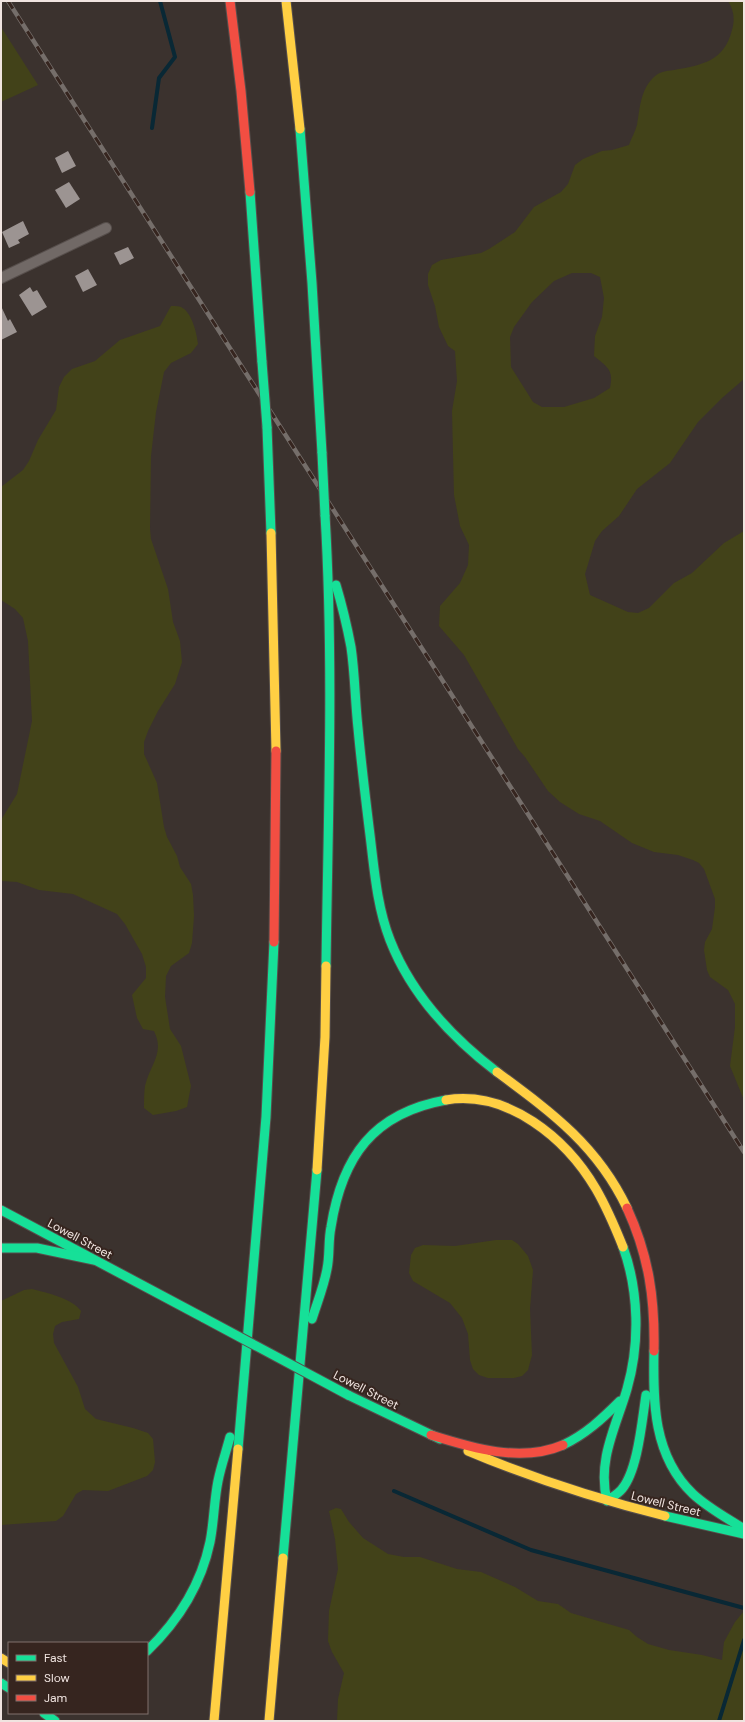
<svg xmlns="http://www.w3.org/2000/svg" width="745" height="1722" font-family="'DM Sans',sans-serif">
  <rect width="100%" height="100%" fill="#3b322e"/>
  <!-- green -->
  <g fill="#424219" fill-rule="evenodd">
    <path d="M728 1H744V379L722 398 698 422 670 463 637 489 619 516 602 531 595 541 585 574 590 595 628 612 638 613 649 608 674 583 692 573 724 543 744 531V1100L730 1066 735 1027V1004L728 990 710 977 707 970 704 950 705 942 712 929 715 907V899L704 869 699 863 693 860 678 855 654 852 632 843 600 821 579 814 560 802 548 791 525 757 518 749 464 655 439 626 440 606 460 583 468 565 469 545 460 526 454 495 452 411 457 381 455 351 448 346 439 327 435 306 428 285V274L432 265 441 260 481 253 489 249 515 232 534 207 561 192 568 184 575 165 583 159 602 151 612 150 629 145C631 139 635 132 637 125 640 109 640 92 652 79 658 72 665 71 674 70 701 65 724 62 732 30 735 20 734 10 728 1ZM572 273H591L600 277 604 298 602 317 595 336 594 356C607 367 614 369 610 388L594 398 564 407H542L533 402 511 367 510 337 514 327 532 302 554 281Z"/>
    <path d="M1 27 38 85 1 102Z"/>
    <path d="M171 306C174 306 179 306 181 307 192 312 197 334 198 344L191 353 171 363 164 372 156 412 151 456 150 529 151 539 168 589 173 622 180 641 182 662 175 684 158 711 148 731 144 742V754L157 783 164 827 167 837 177 856 180 867 191 884 193 895 194 916 192 943 189 953 171 966 166 976 165 997 170 1029 181 1046 191 1086 187 1107 176 1111 153 1115 144 1108C144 1101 144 1093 145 1086 150 1065 165 1053 154 1031L143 1029 137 1018 132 995 146 978V967L142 954 125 924 117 914 73 894 39 890 17 882 1 881V820L17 794 32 721 28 641 23 618 15 609 1 600V487L23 470 29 461 38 440 56 410 59 387 64 377 72 369 95 361 120 340 160 326Z"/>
    <path d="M496 1240H512L518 1244 528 1256 533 1270 530 1309 532 1355 528 1370 522 1376 514 1378H488L479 1375 473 1369 470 1360 468 1334 462 1318 450 1303 413 1281 409 1273 411 1255 415 1248 423 1245 455 1246Z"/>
    <path d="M32 1289C47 1293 72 1298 81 1311L79 1319 62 1322 55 1326 53 1334 54 1343 78 1387 85 1409 96 1419 133 1428 148 1433 153 1439 155 1462 153 1470 147 1476 108 1491 83 1490 76 1494 63 1516 56 1521 1 1525V1301L24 1290Z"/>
    <path d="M336 1508 341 1509 349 1522 363 1538 388 1554 404 1557H420L457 1569 481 1572 515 1587 538 1601 558 1604 571 1613 629 1630 637 1637 648 1644 669 1650 702 1655 722 1660 724 1642 735 1622 744 1611V1721H337L338 1699 344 1673 332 1652 328 1641 329 1611 338 1569 335 1539 329 1511Z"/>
  </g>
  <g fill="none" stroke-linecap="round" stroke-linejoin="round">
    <!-- stream -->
    <g stroke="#092835" stroke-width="4">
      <path d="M152 128 159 78 175 57 160 1"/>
      <path d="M394 1491 531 1550 744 1608"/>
      <path d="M719 1721 744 1640"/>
    </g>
  </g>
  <!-- building -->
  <g fill="#9c9492">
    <path d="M68 151 76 166 62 173 55 158Z"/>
    <path d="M69 182 80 199 66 208 55 190Z"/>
    <path d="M23 221 29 234 18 240 20 243 9 248 2 232Z"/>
    <path d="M128 247 134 258 120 265 114 253Z"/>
    <path d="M88 269 97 285 83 292 75 276Z"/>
    <path d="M30 287 33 292 37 290 47 307 32 316 19 295Z"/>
    <path d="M1 306 8 321 10 319 17 332 1 340Z"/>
  </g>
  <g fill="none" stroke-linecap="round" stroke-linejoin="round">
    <defs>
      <path id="street" d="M1 278 106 228"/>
      <g id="fast">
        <path d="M300 129 312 283 322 453"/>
        <path d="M250 192 262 362"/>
        <path d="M267 427 271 533"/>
        <path d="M325 515C334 665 328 816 326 966"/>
        <path d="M336 585C342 605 347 626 351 647 355 674 355 701 358 728 361 761 365 794 369 827 374 865 376 904 390 940 411 994 451 1037 497 1072"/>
        <path d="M1 1210 204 1318"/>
        <path d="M623 1247C639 1291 640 1344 627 1389 616 1427 597 1460 607 1501 612 1497 618 1494 622 1489 638 1470 642 1420 646 1395"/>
        <path d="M1 1248H37L94 1260"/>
        <path d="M312 1319C317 1303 324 1286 327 1269 330 1255 328 1241 331 1227 342 1157 373 1113 446 1100"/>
        <path d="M654 1351C653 1402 653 1456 693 1494 708 1508 727 1518 744 1529"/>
        <path d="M348 1395 440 1439"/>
        <path d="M563 1445C586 1434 602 1419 620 1401"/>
        <path d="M238 1449 266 1117 274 942"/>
        <path d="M665 1516 744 1534"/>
        <path d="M283 1558 317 1170"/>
        <path d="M147 1651C179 1620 201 1585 210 1542 214 1522 214 1501 218 1481 221 1466 226 1452 230 1437"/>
        <path d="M1 1683 9 1688"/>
        <path d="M44 1713 55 1721"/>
      </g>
      <g id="slow">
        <path d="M286 1 300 129"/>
        <path d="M271 533 276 751"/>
        <path d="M497 1072C551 1112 597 1145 627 1208"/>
        <path d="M446 1100C508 1090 566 1138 596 1189 607 1208 615 1227 623 1247"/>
        <path d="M317 1170 325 1037 326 966"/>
        <path d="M468 1451C532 1478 597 1499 665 1516"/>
        <path d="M1 1658 9 1663"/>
        <path d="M214 1721 238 1449"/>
        <path d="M269 1721 283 1558"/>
      </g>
      <g id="jam">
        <path d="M230 1 241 91 250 192"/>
        <path d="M274 942 276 751"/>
        <path d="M627 1208C649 1256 655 1299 654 1351"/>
        <path d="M431 1435C472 1448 521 1463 563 1445"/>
      </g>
    </defs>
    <!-- street casing -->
    <use href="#street" stroke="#574f4c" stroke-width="12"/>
    <!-- fast casing -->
    <use href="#fast" stroke="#574f4c" stroke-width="11"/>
    <!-- slow casing -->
    <use href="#slow" stroke="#574f4c" stroke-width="11"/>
    <!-- jam casing -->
    <use href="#jam" stroke="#574f4c" stroke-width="11"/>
    <!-- street -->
    <use href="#street" stroke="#716966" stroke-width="10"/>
    <!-- fast -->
    <use href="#fast" stroke="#16e098" stroke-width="9"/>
    <!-- slow -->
    <use href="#slow" stroke="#ffcf43" stroke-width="9"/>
    <!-- jam -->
    <use href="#jam" stroke="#f24e42" stroke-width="9"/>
    <defs>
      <path id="rail" d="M8 1 744 1152"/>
    </defs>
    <!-- rail casing -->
    <use href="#rail" stroke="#756e6a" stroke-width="4.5"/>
    <!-- rail -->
    <use href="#rail" stroke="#36251f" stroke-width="3" stroke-dasharray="9" stroke-linecap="butt"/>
    <defs>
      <g id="fast-bridge">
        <path d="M262 362 267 427"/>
        <path d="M322 453 325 515"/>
        <path d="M204 1318 348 1395"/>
      </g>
    </defs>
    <!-- fast-bridge casing -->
    <use href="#fast-bridge" stroke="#574f4c" stroke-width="11" stroke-linecap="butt"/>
    <!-- fast-bridge -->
    <use href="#fast-bridge" stroke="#16e098" stroke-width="9"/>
  </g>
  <g text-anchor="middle" stroke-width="4" stroke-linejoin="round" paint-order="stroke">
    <!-- street labels -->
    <g font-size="12" fill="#f0e4e0" stroke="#36251f">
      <text transform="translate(80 1239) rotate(28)" y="4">Lowell Street</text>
      <text transform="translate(366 1390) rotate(27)" y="4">Lowell Street</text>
      <text transform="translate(666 1504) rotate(14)" y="4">Lowell Street</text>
    </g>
  </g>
  <!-- border -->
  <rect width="745" height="1722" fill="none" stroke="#f0e4e0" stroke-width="4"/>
  <!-- legend -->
  <rect x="8" y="1642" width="140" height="72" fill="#36251f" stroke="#80716c"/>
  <rect x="16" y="1655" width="20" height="6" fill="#16e098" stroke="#80716c"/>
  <text x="44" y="1662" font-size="12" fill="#f0e4e0">Fast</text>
  <rect x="16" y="1675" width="20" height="6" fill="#ffcf43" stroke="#80716c"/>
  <text x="44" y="1682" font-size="12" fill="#f0e4e0">Slow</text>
  <rect x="16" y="1695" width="20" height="6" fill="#f24e42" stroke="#80716c"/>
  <text x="44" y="1702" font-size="12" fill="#f0e4e0">Jam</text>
</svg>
